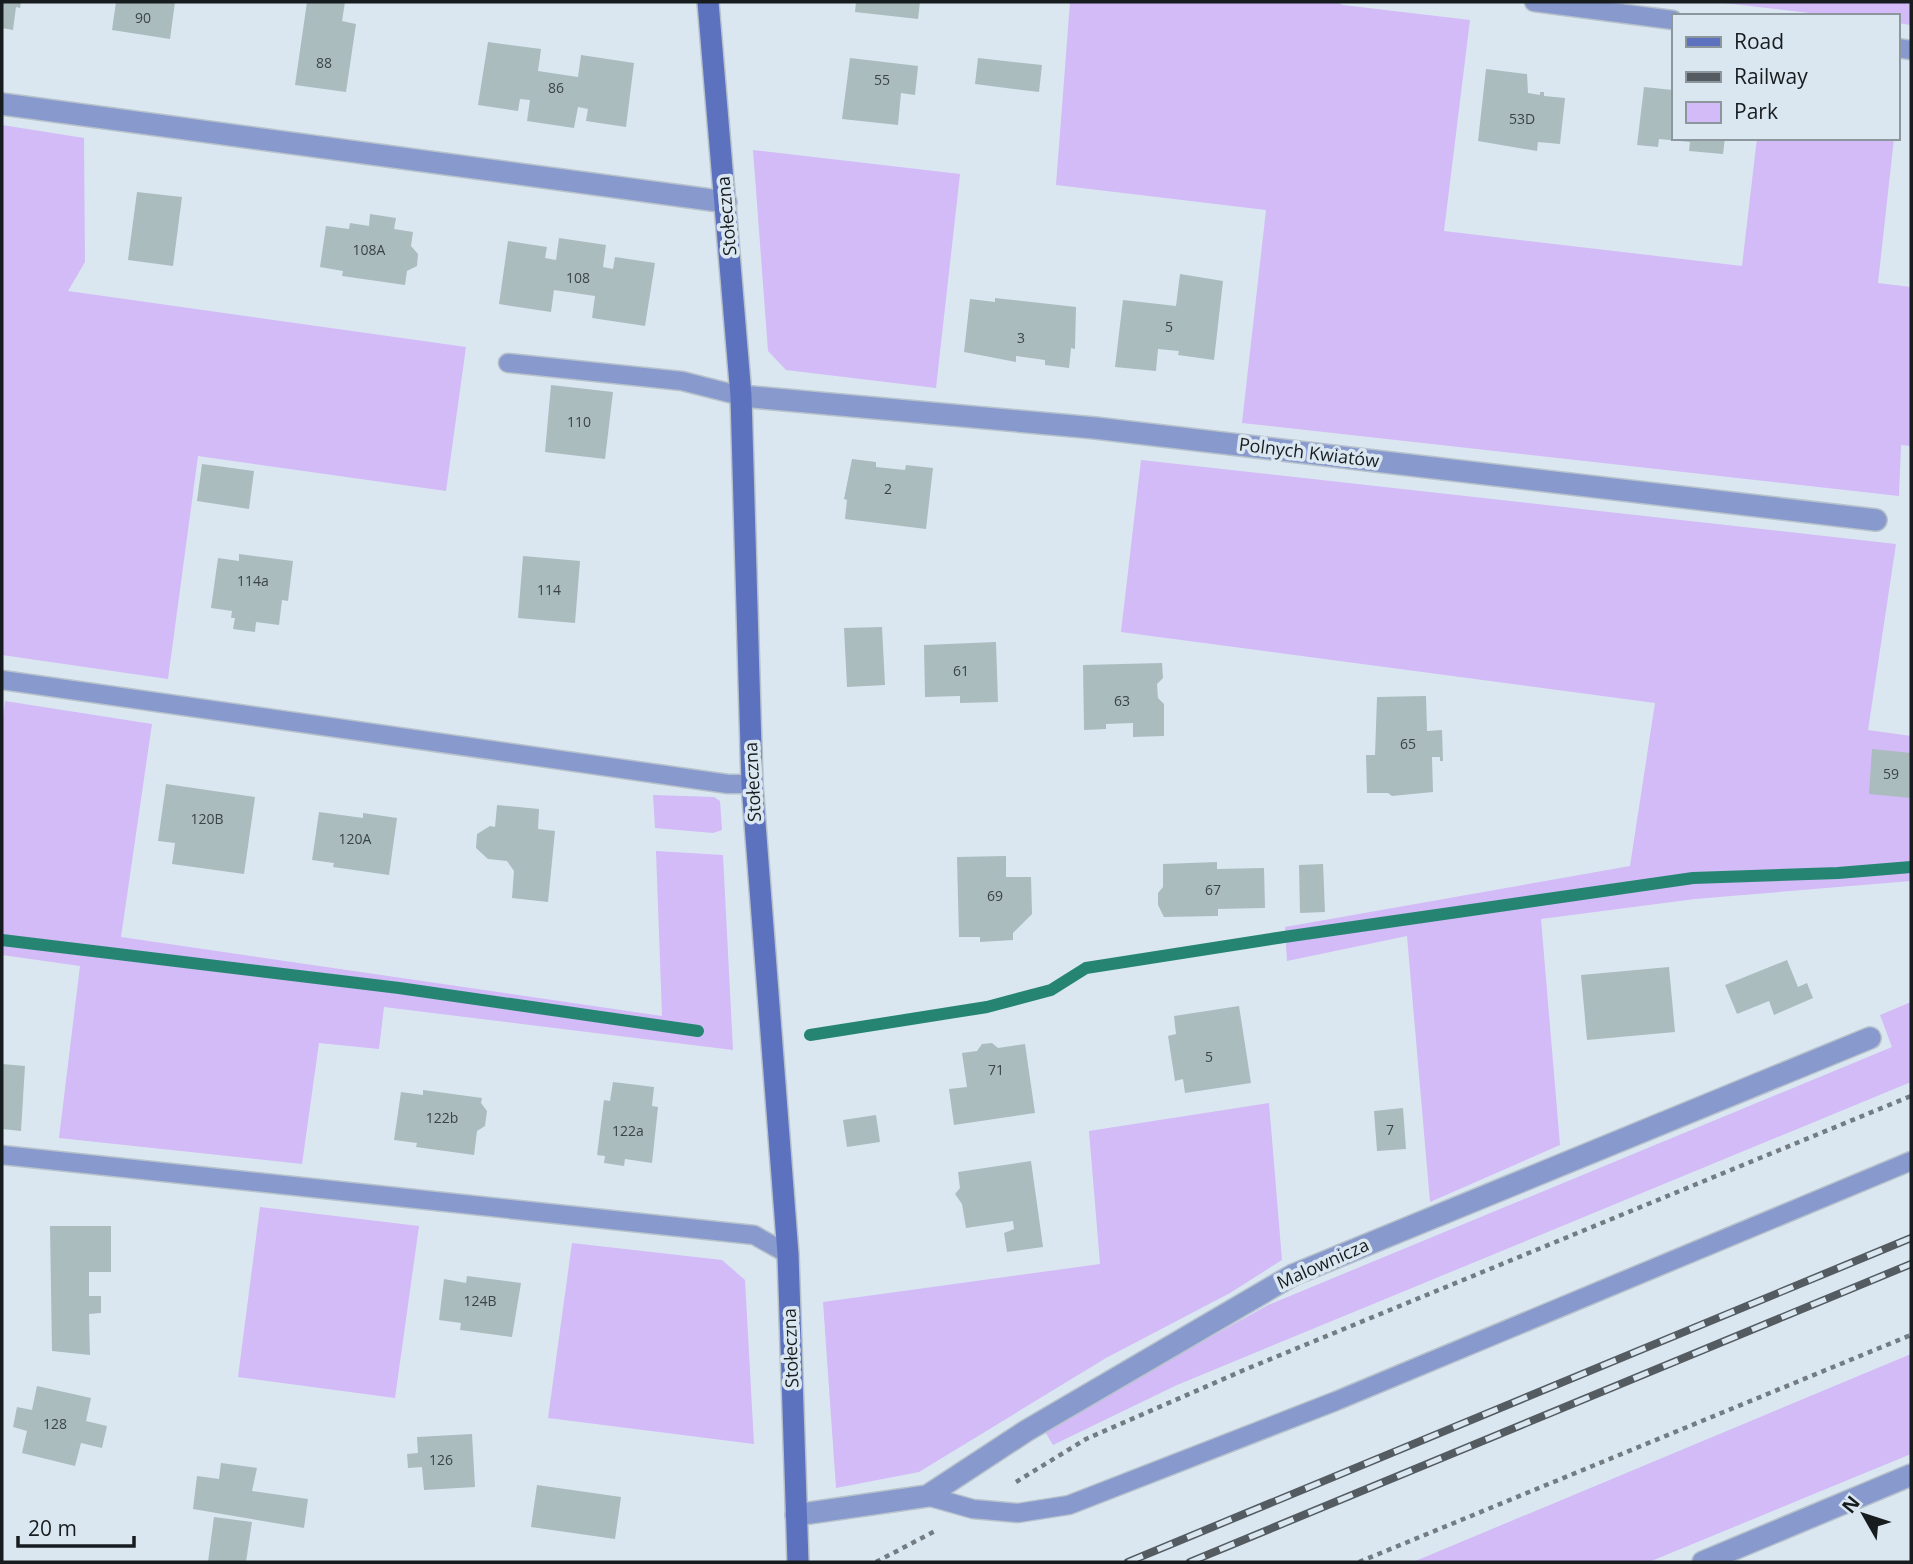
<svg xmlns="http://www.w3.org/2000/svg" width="1913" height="1564" font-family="'Open Sans',sans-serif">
  <rect width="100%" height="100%" fill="#dae7f1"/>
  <!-- green -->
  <g fill="#d2bbf6">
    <path d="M1070 2H1337L1343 5 1470 20 1444 231 1742 266 1757 138H1894L1878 283 1911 287V446L1901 445 1899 496 1242 423 1266 210 1056 185Z"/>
    <path d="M1715 2H1911V25L1897 23V16H1835Z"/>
    <path d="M2 125 84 138 85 262 68 291 466 347 446 491 198 456 168 679 2 655Z"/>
    <path d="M753 150 960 174 936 388 786 370 768 351Z"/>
    <path d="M1141 460 1896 544 1868 730 1911 736V881L1695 899 1541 919 1560 1145 1430 1202 1407 936 1287 961 1285 927 1630 866 1655 703 1121 632Z"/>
    <path d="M5 701 152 724 121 937 662 1016 656 851 723 855 733 1050 384 1007 379 1049 319 1043 302 1164 59 1138 80 966 2 955V725Z"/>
    <path d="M653 795 714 797 720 801 722 830 713 833 655 828Z"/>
    <path d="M1911 1002V1082L1177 1385 1053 1445 1044 1430 1268 1305 1892 1047 1880 1015Z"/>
    <path d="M1269 1103 1282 1260 1230 1293 1106 1358 919 1472 836 1488 823 1302 1100 1264 1089 1131Z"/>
    <path d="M260 1207 419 1226 395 1398 238 1377Z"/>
    <path d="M572 1243 722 1260 745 1280 754 1444 548 1418Z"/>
    <path d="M1911 1354V1454L1649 1562H1413Z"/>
  </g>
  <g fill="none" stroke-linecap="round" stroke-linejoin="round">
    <!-- stream -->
    <g stroke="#268572" stroke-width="12">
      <path d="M2 940 399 988 698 1031"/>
      <path d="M810 1035 987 1007 1051 990 1086 968 1284 937 1693 878 1838 873 1911 867"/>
    </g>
  </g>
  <!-- building -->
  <g fill="#aabcbe">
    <path d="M2 2H21L20 8 16 7 13 30 2 28Z"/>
    <path d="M116 2H175L170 39 112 30Z"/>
    <path d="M307 2H345L342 21 356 24 346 92 295 85Z"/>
    <path d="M856 2H920L918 19 855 12Z"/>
    <path d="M488 42 541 49 538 71 578 77 581 55 634 63 626 127 586 121 588 109 578 107 574 128 527 121 530 100 520 99 518 111 478 105Z"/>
    <path d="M850 58 918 66 915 95 901 93 898 125 842 119Z"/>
    <path d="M978 58 1042 65 1039 92 975 84Z"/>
    <path d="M1486 69 1527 74 1528 93 1540 95V92H1544V96L1565 98 1560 144 1538 142 1537 151 1478 141Z"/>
    <path d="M1644 87 1673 90V138H1725L1723 154 1689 151 1690 142 1659 139 1658 147 1637 145Z"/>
    <path d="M137 192 182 197 173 266 128 260Z"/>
    <path d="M370 214 396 218 394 229 413 232 411 246 418 254 417 266 407 271 405 285 342 276 343 271 320 267 326 226 349 229 350 223 369 226Z"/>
    <path d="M559 238 606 245 603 267 613 269 615 257 655 263 645 326 592 318 595 296 554 290 551 312 499 304 508 241 547 247 545 258 556 260Z"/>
    <path d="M1180 274 1223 281 1214 360 1178 355 1179 351 1158 349 1156 371 1115 367 1123 300 1176 306Z"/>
    <path d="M995 298 1076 307 1075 349 1071 348 1069 368 1045 365V360L1016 356V362L964 352 970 299 995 302Z"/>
    <path d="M551 385 613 392 605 459 545 452Z"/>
    <path d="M852 459 876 462V467L905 470 906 465 933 468 926 529 845 519 847 500 844 499Z"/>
    <path d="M202 464 254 471 249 509 197 501Z"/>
    <path d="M239 554 293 561 288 601 282 600 279 625 256 622 255 632 233 629 235 618H231L232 611 211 608 218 558 239 561Z"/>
    <path d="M523 556 580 561 575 623 518 618Z"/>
    <path d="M882 627 885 685 847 687 844 628Z"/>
    <path d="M996 642 998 702 960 703V696L925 697 924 645Z"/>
    <path d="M1162 663 1163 678 1157 684 1158 698 1164 704V736L1133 737V723L1106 724V729L1084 730 1083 665Z"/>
    <path d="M1426 696 1427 731 1442 730 1443 761H1440V757H1432L1433 792 1392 796 1388 793H1367L1366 755H1375L1377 697Z"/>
    <path d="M1872 749 1911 753V798L1869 794Z"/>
    <path d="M166 784 255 797 244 874 172 864 175 843 158 841Z"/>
    <path d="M497 805 539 809 538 829 555 831 548 902 512 898 514 871 507 861 488 859 476 848 477 834 490 826 495 827Z"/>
    <path d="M319 812 363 818V813L397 818 389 875 333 867 334 863 312 860Z"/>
    <path d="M1006 856V877H1031L1032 914 1013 933V940L980 942V937H959L957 857Z"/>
    <path d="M1217 862V869L1264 868 1265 908 1218 909V916L1164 917 1158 905V893L1163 887V864Z"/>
    <path d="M1323 864 1325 912 1300 913 1299 865Z"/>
    <path d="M1787 960 1798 987 1807 983 1813 998 1774 1015 1769 1001 1737 1014 1725 985Z"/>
    <path d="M1669 967 1675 1032 1587 1040 1581 975Z"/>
    <path d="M1239 1006 1251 1083 1185 1093 1183 1079 1175 1081 1168 1036 1176 1034 1174 1016Z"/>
    <path d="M992 1043 998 1048 1025 1044 1035 1113 954 1125 949 1089 967 1087 962 1053 977 1051 982 1044Z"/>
    <path d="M2 1064 25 1066 21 1131 2 1129Z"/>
    <path d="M613 1082 654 1087 652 1106 658 1107 652 1163 625 1159 624 1166 604 1163 605 1156 597 1155 604 1100 610 1101Z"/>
    <path d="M423 1090 482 1098 481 1103 487 1111 485 1126 477 1131 474 1155 416 1147 417 1143 394 1140 401 1092 423 1095Z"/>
    <path d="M1403 1108 1406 1149 1377 1151 1374 1111Z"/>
    <path d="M876 1115 880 1142 847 1147 843 1120Z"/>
    <path d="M1031 1161 1043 1247 1007 1252 1004 1233 1014 1229 1013 1221 966 1228 962 1204 955 1194 960 1188 958 1172Z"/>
    <path d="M50 1226H111V1272H89V1296H101V1313L89 1314 90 1355 52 1351Z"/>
    <path d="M467 1276 521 1283 512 1337 460 1330 461 1323 439 1320 444 1279 466 1283Z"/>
    <path d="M37 1386 91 1398 86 1421 107 1426 102 1448 81 1443 75 1466 22 1453 27 1431 13 1427 17 1407 32 1410Z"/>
    <path d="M472 1434 475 1487 424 1490 422 1467 408 1468 407 1454 418 1453 417 1437Z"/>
    <path d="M221 1463 257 1468 252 1491 308 1499 304 1528 193 1509 197 1476 219 1479Z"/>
    <path d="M537 1485 621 1497 615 1539 531 1527Z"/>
    <path d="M214 1517 252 1522 246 1562H208Z"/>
  </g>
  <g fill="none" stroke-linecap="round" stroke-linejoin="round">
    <defs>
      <g id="lane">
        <path d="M1534 2 1673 20"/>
        <path d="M1897 48 1911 50"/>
        <path d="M508 363 682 381 741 396"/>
        <path d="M2 680 728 784H752"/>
        <path d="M2 1155 754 1235 788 1254"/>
        <path d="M927 1496 973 1509 1018 1513 1069 1505 1336 1401 1911 1161"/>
      </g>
      <g id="street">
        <path d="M2 104 726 202"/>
        <path d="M741 396 1095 428 1876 520"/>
        <path d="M796 1515 927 1496 1026 1431 1293 1275 1870 1038"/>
        <path d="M1703 1562 1911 1475"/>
      </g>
      <path id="secondary" d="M708 2 741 396 752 784 788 1254 798 1562"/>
    </defs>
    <!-- lane casing -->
    <use href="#lane" stroke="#b7c2cb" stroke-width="21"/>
    <!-- street casing -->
    <use href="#street" stroke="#b7c2cb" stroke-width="24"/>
    <!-- secondary casing -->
    <use href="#secondary" stroke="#b7c2cb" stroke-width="24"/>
    <!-- path -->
    <g stroke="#737c82" stroke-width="4.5" stroke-dasharray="5 5" stroke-linecap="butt">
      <path d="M1016 1482 1086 1439 1244 1370 1911 1096"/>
      <path d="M876 1562 937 1530"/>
      <path d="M1359 1562 1911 1335"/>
    </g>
    <!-- lane -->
    <use href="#lane" stroke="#8899cd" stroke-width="18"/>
    <!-- street -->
    <use href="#street" stroke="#8899cd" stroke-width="21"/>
    <!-- secondary -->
    <use href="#secondary" stroke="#5d72bf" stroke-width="21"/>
    <defs>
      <g id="rail">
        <path d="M1128 1562 1911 1238"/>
        <path d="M1190 1562 1911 1264"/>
      </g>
    </defs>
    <!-- rail casing -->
    <use href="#rail" stroke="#545c61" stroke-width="8"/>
    <!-- rail -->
    <use href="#rail" stroke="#dae7f1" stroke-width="5" stroke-dasharray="16" stroke-linecap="butt"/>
  </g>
  <g text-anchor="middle" stroke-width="7" stroke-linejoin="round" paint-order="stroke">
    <!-- number labels -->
    <g font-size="14" fill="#3c4447">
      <text x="143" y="23">90</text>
      <text x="324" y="68">88</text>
      <text x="882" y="85">55</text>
      <text x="556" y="93">86</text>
      <text x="1522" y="124">53D</text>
      <text x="369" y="255">108A</text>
      <text x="578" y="283">108</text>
      <text x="1169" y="332">5</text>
      <text x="1021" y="343">3</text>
      <text x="579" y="427">110</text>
      <text x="888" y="494">2</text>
      <text x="253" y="586">114a</text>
      <text x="549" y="595">114</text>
      <text x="961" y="676">61</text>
      <text x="1122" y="706">63</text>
      <text x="1408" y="749">65</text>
      <text x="1891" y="779">59</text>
      <text x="207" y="824">120B</text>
      <text x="355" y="844">120A</text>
      <text x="1213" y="895">67</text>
      <text x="995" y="901">69</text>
      <text x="1209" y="1062">5</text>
      <text x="996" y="1075">71</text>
      <text x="442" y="1123">122b</text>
      <text x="1390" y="1135">7</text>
      <text x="628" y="1136">122a</text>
      <text x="480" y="1306">124B</text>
      <text x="55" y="1429">128</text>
      <text x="441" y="1465">126</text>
    </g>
    <!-- street labels -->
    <g font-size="18" fill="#171c1f" stroke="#dae7f1">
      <text transform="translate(727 216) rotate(-95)" y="6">Stołeczna</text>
      <text transform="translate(1309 453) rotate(7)" y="6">Polnych Kwiatów</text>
      <text transform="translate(753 782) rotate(-93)" y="6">Stołeczna</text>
      <text transform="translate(1323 1264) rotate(-24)" y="6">Malownicza</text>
      <text transform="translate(791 1348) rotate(-92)" y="6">Stołeczna</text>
    </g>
  </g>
  <!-- border -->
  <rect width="1913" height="1564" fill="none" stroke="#171c1f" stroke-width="7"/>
  <!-- legend -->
  <rect x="1672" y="14" width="228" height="126" fill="#dae7f1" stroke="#8c969d" stroke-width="2"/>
  <rect x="1686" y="37" width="35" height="10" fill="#5d72bf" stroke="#8c969d" stroke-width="2"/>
  <text x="1734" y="49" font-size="21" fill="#171c1f">Road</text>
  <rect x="1686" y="72" width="35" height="10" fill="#545c61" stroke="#8c969d" stroke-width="2"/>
  <text x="1734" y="84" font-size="21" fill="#171c1f">Railway</text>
  <rect x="1686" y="102" width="35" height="21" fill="#d2bbf6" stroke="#8c969d" stroke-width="2"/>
  <text x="1734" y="119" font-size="21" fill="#171c1f">Park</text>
  <!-- north arrow -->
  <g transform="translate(1864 1515) rotate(309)" stroke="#dae7f1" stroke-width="5" paint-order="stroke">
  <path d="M0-5L12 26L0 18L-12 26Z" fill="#171c1f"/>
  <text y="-10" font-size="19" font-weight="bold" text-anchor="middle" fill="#171c1f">N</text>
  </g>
  <!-- scale -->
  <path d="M18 1536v10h116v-10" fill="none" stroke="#171c1f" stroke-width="3.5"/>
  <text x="28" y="1536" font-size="21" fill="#171c1f" stroke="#dae7f1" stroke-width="5" paint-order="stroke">20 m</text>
</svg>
